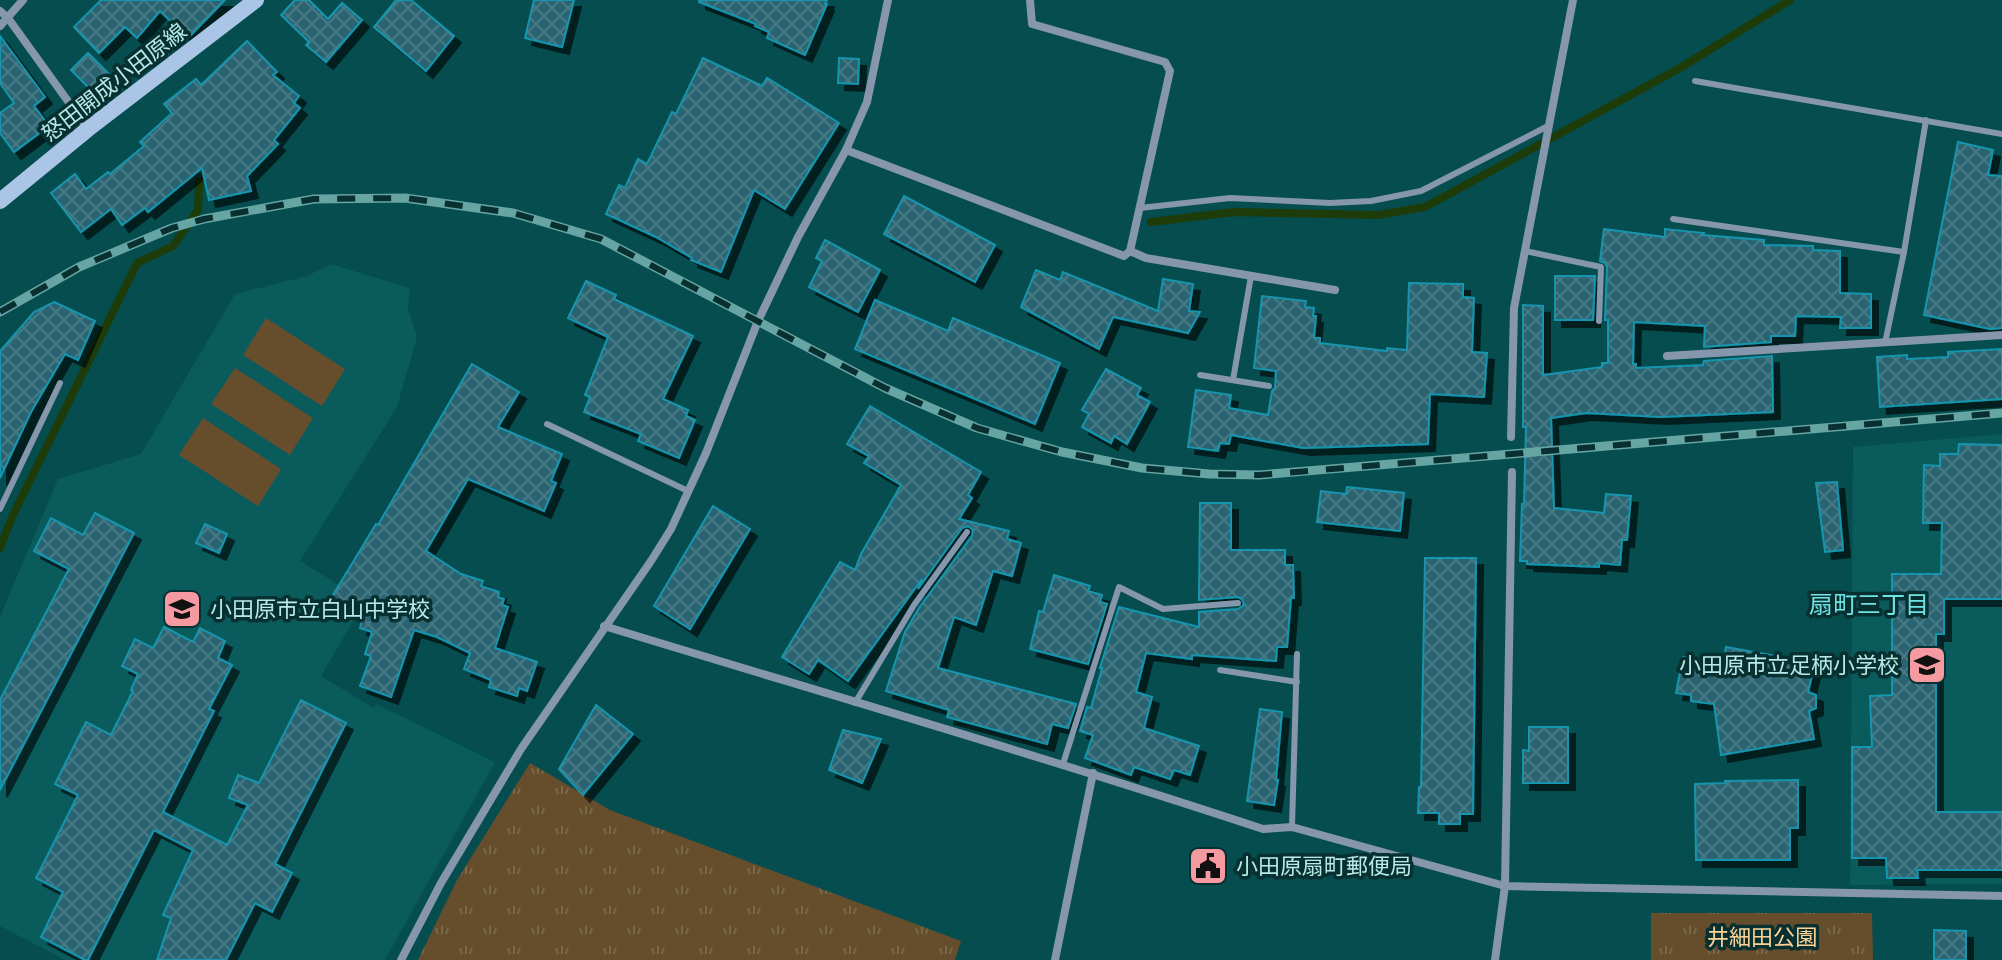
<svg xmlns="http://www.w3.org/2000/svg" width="2002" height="960" font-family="'Fira Sans Condensed','Noto Sans JP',sans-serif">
  <defs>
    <pattern id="grass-tufts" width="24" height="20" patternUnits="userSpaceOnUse" patternTransform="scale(2)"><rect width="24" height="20" fill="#664e2d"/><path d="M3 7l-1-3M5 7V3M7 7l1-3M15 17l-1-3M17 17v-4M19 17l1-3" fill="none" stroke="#7a684b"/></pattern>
    <pattern id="building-cross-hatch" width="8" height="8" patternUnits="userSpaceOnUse" patternTransform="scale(2)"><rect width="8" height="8" fill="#2a6471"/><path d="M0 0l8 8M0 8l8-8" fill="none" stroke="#477a85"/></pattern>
    <filter id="shadow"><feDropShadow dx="7" dy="7" stdDeviation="0" flood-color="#0009"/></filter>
  </defs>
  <rect width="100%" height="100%" fill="#054d4e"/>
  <!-- built -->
  <g fill="#0a5b5c">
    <path d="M331 264 410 288 408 308 417 337 397 407 300 561 365 601 321 676 374 708 376 704 495 762 385 960H65L0 926V617L58 479 141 454 235 294 307 276Z"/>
    <path d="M2002 434V884L1850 885 1853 447Z"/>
  </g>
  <!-- grass -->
  <g fill="url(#grass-tufts)">
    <path d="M530 763 610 810 961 941 955 960H418L457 880Z"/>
    <path d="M1651 913H1872L1873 960H1651Z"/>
  </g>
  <!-- pitch -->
  <g fill="#664e2d">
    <path d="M266 318 345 369 322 406 243 355Z"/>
    <path d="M235 368 313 418 290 455 211 404Z"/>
    <path d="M203 418 281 469 258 506 179 455Z"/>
  </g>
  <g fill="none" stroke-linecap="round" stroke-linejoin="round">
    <!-- stream -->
    <g stroke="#1e3c0a" stroke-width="8">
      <path d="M1151 222 1234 212 1378 215 1425 207 1680 68 1790 0"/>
      <path d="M0 548 13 515 137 263 173 246 198 210 199 181"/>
    </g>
  </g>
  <!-- building -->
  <g fill="url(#building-cross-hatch)" stroke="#1695ae" stroke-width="2" filter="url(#shadow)">
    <path d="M101 0H225L188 38 160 11 137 38 125 27 99 53 74 27Z"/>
    <path d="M295 0H309L328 19 342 3 362 20 326 62 306 45 309 42 281 15Z"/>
    <path d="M396 0H411L454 36 426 71 374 27Z"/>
    <path d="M534 0H574L562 47 525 38Z"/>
    <path d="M699 0H827L825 4H827L805 55 767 38 769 32 755 26 756 24 699 2Z"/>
    <path d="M0 36 45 97 34 106 49 126 14 152 0 133V113L14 103 0 83Z"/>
    <path d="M247 41 277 72 273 75 299 96 294 103 300 108 274 140 278 144 247 176 251 191 209 200 202 168 148 212 145 208 122 225 111 209 81 232 51 193 75 174 86 189 108 172 110 174 144 146 140 142 172 113 164 104 196 79 201 85Z"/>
    <path d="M88 53 113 78 96 95 71 70Z"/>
    <path d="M703 58 762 86 767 78 839 123 785 209 754 190 721 272 691 260 692 258 656 237 606 214 619 185 625 188 638 159 647 164 672 112 676 114Z"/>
    <path d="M839 58 859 59 858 84 838 83Z"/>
    <path d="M1958 142 1993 150 1988 175 2002 176V328L1990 329 1924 315Z"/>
    <path d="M904 196 995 245 975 282 884 234Z"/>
    <path d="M1604 229 1665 237V229L1704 233 1703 235 1764 240V245L1813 246V250L1840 251V293L1871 294V328H1840L1841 317 1796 316 1795 336H1771V342L1704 347 1705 326 1634 322 1633 364H1636V368L1703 365 1704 361 1772 356 1773 412 1661 417 1586 413 1551 418 1554 508 1604 513 1606 494 1631 496 1627 540H1622L1620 565 1599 563V567L1527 564V561H1520L1522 504H1524L1526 427H1523V305L1543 306V375L1602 367V363H1608V320H1605L1607 267 1605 263 1600 261Z"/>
    <path d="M825 240 880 270 858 312 809 287 822 261 816 258Z"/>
    <path d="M1036 270 1060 280 1063 272 1158 311 1163 279 1193 284 1189 311 1200 312 1188 333 1113 317 1099 349 1021 307Z"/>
    <path d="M1555 276H1595L1593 320H1555Z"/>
    <path d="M586 281 616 295 614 299 693 336 663 399 688 410 686 416 695 420 679 458 638 441 641 434 584 412 590 397 585 395 608 337 568 318Z"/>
    <path d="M1409 283 1463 284V297L1474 298 1472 352 1487 353 1484 397 1430 394 1428 444 1303 448 1231 435 1229 444 1220 443 1218 451 1188 447 1196 390 1231 395 1229 408 1268 415 1272 391 1275 388 1276 371 1254 368 1262 296 1306 301 1305 307 1314 308 1313 316H1316L1314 338H1320V343L1387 351V348L1407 350Z"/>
    <path d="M875 300 948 331 953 318 1060 363 1035 424 855 349Z"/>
    <path d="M54 302 95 321 78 360 65 354 31 412 0 478V351L34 312Z"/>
    <path d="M2002 349V399L1880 407 1877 357 1907 355V359L1948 357V352Z"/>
    <path d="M472 364 519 392 498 427 562 454 551 481 556 483 544 511 468 479 426 551 461 574 483 581 481 586 499 592 498 597 504 599 502 605 508 607 495 648 537 662 527 691 519 688 517 696 489 687 491 680 464 669 470 653 437 637 414 630 391 697 360 686 371 656 365 654 372 632 360 628 362 620 330 600 376 524 378 525Z"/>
    <path d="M1106 369 1141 388 1137 395 1150 402 1127 444 1114 436 1111 443 1082 427 1089 414 1082 410Z"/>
    <path d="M870 406 981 472 968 495 972 498 959 519 1009 531 1007 539 1021 543 1012 576 993 571 976 625 954 617 938 668 1076 704 1068 728 1052 724 1047 744 947 717 949 710 886 691 905 632 919 608 972 536 973 530 968 526 962 528 918 589 922 579 848 681 818 660 809 674 782 657 840 562 855 570 861 554 901 485 864 463 869 456 847 444Z"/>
    <path d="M1959 444 2002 445V599H1944V634H1936V812H2002V870H1917L1918 878H1887L1886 858H1852V747H1872L1870 696 1892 695V574H1941L1942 523H1923L1924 465 1940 466V454H1958Z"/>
    <path d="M1837 482 1843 550 1825 552 1816 483Z"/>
    <path d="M1347 487 1404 493 1400 531 1317 522 1321 491 1346 494Z"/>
    <path d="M1200 503H1231V550H1285V565H1293L1294 598H1291L1287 647H1277L1276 661 1192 655V659L1146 653 1136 692 1152 697 1144 728 1199 746 1190 775 1174 770 1170 779 1134 767 1131 775 1085 758 1093 735 1080 731 1087 707 1091 708 1102 668H1100L1119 607 1199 627V612L1238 609 1244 605 1242 599 1238 597 1199 600Z"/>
    <path d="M713 506 750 529 690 629 654 606Z"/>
    <path d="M95 513 134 533 0 790V700L69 569 34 551 51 518 83 535Z"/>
    <path d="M205 524 227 534 219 553 196 543Z"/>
    <path d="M1425 558H1476L1473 814H1460V824H1439V813H1418L1419 787H1421Z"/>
    <path d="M1054 575 1090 586 1088 591 1102 595 1100 602 1107 604 1088 664 1030 649 1039 611 1043 612Z"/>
    <path d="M164 627 193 642 200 628 225 641 218 658 232 665 209 709 214 711 163 812 227 845 248 805 229 798 238 775 259 783 301 700 346 723 275 864 292 873 272 912 255 903 226 960H157L171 918 163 915 193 850 154 830 88 960H85L41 937 63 892 36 878 78 795 55 784 86 722 111 735 133 691 131 690 138 674 122 666 135 639 153 648Z"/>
    <path d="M1726 647 1815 663 1808 692 1816 695V708L1809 711 1814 739 1721 755 1714 704 1691 701V695L1676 693 1683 657 1723 664Z"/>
    <path d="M596 705 633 734 583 795 559 769Z"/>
    <path d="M1260 709 1282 712 1276 780H1278L1274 805 1247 801Z"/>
    <path d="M1529 727H1568V783H1523V750L1529 751Z"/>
    <path d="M843 730 881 739 862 783 829 770Z"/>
    <path d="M1798 780V828H1790V860H1696L1695 784 1725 783V781Z"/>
    <path d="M1934 930 1966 931V960H1934Z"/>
  </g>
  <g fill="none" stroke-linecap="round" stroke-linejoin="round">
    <!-- lane -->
    <g stroke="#8696ac" stroke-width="6">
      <path d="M1695 81 2002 134"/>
      <path d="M1140 208 1230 198 1330 203 1371 201 1421 191 1548 126"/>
      <path d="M1673 219 1904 252"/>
      <path d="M1525 251 1601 267 1599 321"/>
      <path d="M1885 343 1904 252 1926 120"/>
      <path d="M1200 375 1269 386"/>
      <path d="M1233 380 1251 276"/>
      <path d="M547 424 688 491"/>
      <path d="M0 509 60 383"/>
      <path d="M1220 670 1297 682"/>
      <path d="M855 703 914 605 967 532"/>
      <path d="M1063 764 1119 587 1163 609 1238 603"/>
      <path d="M1292 827 1297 654"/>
    </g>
    <!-- street -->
    <g stroke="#8696ac" stroke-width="8">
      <path d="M0 11 8 18 88 129"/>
      <path d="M0 26 23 0"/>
      <path d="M846 150 1124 256 1130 251 1170 71 1165 62 1032 24 1030 0"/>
      <path d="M1130 251 1146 258 1335 290"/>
      <path d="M1667 356 2002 335"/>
      <path d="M1511 437 1514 308 1573 0"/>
      <path d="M604 626C824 693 1045 757 1263 829L1292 827 1505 886 2002 896"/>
      <path d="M401 960 441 883 521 749 651 561 671 529 706 453 758 321 798 237 846 150 867 102 888 0"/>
      <path d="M1055 960 1093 773"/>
      <path d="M1495 960 1505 886 1512 472"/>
    </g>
    <!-- secondary -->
    <path stroke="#abc5e7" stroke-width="16" d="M0 201 88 129 256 0"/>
    <defs>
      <path id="rail" d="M0 312 79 267 172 228 204 219 314 199 405 198 513 213 601 239 885 388 977 428 1062 452 1142 468 1209 474 1259 475 2002 413"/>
    </defs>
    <!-- rail casing -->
    <use href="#rail" stroke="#67a4a4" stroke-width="9"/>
    <!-- rail -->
    <use href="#rail" stroke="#093030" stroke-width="6" stroke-dasharray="18" stroke-linecap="butt"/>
  </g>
  <!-- icons -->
  <defs>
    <symbol id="school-square" viewBox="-11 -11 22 22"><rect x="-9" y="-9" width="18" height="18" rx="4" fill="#f49aa0" stroke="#093030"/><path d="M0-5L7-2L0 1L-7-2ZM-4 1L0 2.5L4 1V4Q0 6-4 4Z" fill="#111"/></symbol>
    <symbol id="civic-square" viewBox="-11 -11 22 22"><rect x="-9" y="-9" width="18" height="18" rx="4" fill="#f49aa0" stroke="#093030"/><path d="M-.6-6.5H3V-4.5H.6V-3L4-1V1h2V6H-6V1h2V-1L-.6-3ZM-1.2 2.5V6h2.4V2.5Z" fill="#111"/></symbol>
  </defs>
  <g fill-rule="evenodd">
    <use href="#school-square" x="160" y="587" width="44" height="44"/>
    <use href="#school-square" x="1905" y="643" width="44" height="44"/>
    <use href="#civic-square" x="1186" y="844" width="44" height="44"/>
  </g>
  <g text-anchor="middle" stroke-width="7" stroke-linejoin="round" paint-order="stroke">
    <!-- street labels -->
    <g font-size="22" fill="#b6eae9" stroke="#093030">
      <text transform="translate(114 82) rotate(-38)" y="8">怒田開成小田原線</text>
    </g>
    <!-- poi labels -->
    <g font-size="22" fill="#b6eae9" stroke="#093030" text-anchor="start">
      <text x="210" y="617">小田原市立白山中学校</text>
      <text x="1899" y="673" text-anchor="end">小田原市立足柄小学校</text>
      <text x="1236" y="874">小田原扇町郵便局</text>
    </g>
    <!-- park labels -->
    <g font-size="22" fill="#fdd296" stroke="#093030">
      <text x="1762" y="945">井細田公園</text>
    </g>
    <!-- neighbourhood labels -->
    <g font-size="24" fill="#6fe3e4" stroke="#093030">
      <text x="1869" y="613">扇町三丁目</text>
    </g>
  </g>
</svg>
